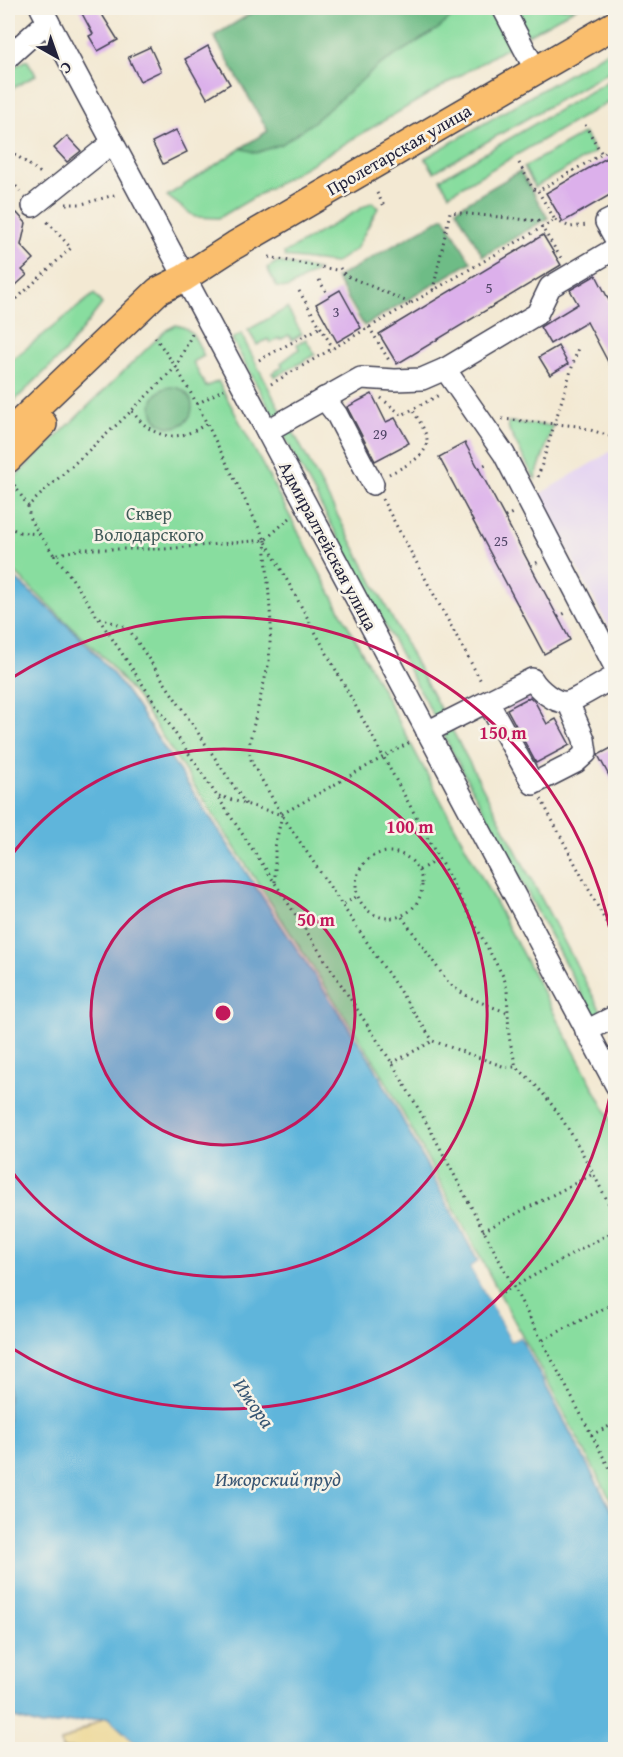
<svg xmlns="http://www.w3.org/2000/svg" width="623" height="1757" font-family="'Gentium Book Plus',serif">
  <rect width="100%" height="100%" fill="#f7f3e8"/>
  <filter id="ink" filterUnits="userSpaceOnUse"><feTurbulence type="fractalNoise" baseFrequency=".0167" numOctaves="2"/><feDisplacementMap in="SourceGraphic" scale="12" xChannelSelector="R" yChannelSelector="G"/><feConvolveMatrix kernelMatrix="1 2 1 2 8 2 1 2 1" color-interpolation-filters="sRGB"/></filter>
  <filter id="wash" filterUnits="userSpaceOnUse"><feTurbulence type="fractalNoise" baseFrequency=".008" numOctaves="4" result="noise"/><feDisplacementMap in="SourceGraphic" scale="24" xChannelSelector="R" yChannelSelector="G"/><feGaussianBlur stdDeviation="1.35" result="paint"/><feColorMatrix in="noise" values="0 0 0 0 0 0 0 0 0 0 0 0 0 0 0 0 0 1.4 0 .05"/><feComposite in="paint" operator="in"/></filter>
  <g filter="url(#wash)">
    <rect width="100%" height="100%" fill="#f3e9d3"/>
    <!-- built -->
    <path fill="#e4d3f2" d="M615 449V638L538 495Z"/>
    <!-- green -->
    <g fill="#88dd9f" stroke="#55806d" stroke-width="1.5">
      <path d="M260 8H494L512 45 219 218 195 217 167 196 268 131 214 36Z"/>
      <path d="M509 8H576L528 35Z"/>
      <path d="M615 47V68L434 172 425 158Z"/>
      <path d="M27 60 36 75 8 91V70Z"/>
      <path d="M615 77V98L449 194 440 179Z"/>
      <path d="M584 133 595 152 535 187 524 167Z"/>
      <path d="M372 202 378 208 356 249 335 263 285 257 284 253Z"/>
      <path d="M277 262 318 270 288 288 277 287 267 268Z"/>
      <path d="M94 294 102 304 64 353 8 407V363Z"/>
      <path d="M287 308 302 334 292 340 289 335 280 340 279 338 270 343 268 339 257 345 248 330Z"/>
      <path d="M176 325C193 328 197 342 204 356L193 362 206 387 218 381 615 1128 614 1506 379 1069 138 699 106 660 8 566V484L166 330Z"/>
      <path d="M241 334 283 416 273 415 232 339Z"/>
      <path d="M306 339 315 355 275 377 272 373 283 367 281 363 299 349 297 344Z"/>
      <path d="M508 422 553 426 535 479 509 430Z"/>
      <path d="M289 424 445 718 436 719 433 715 284 436V433Z"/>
      <path d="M450 726 603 1015H594L591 1012 445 738V734Z"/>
    </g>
    <!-- forest -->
    <g fill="#6ebc86" stroke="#486f60" stroke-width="1.5">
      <path d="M260 8H462L438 29 378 66 315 121 282 144 256 153 241 148 268 131 214 36Z"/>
      <path d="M520 171 548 218 483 256 456 209Z"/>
      <path d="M444 217 471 262 364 326 336 278Z"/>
      <circle cx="172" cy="407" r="20"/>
    </g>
    <!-- sand -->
    <path fill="#eeda9e" stroke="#887e6c" stroke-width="1.5" d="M107 1716 131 1739 147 1749H62L61 1742Z"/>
    <!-- water -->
    <path fill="#5fb5db" stroke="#406c8b" stroke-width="1.5" d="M8 572C41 602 77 631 106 666 121 682 133 701 145 719L374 1066 478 1262 470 1267 511 1341 520 1337 615 1517V1749H147L131 1739 107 1717 42 1726 8 1716Z"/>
    <!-- pier -->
    <path fill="#f3e9d3" d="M478 1262 480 1265 474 1268 512 1337 518 1334 520 1337 511 1341 470 1267Z"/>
    <g id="blocks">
      <!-- building -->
      <g fill="#dcb0eb">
        <path d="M79 8H98L118 40 98 51 89 36 93 34Z"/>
        <path d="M208 46 230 84 207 98 185 59Z"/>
        <path d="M150 47 161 71 140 81 128 57Z"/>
        <path d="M176 130 187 152 163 164 152 142Z"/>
        <path d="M67 136 81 151 67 162 54 148Z"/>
        <path d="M615 153V192L563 222 546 193Z"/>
        <path d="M17 213 26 223 21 245 34 259 22 270 27 275 16 285 11 280 8 284V220Z"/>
        <path d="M543 235 561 265 397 364 379 334Z"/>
        <path d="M596 275 615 312V375L587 322 550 344 540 327 578 304 570 290Z"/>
        <path d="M340 290 361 328 337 342 316 304Z"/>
        <path d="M558 346 568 364 550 375 539 357Z"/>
        <path d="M372 394 386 422 395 418 409 443 375 461 347 407Z"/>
        <path d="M465 443 570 640 544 654 439 457Z"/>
        <path d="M530 697 535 702 547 724 556 719 570 745 536 763 507 709Z"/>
        <path d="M615 746V787L598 755Z"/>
      </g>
    </g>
  </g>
  <g filter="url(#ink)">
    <use href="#blocks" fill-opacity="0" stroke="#414052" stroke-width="1.5"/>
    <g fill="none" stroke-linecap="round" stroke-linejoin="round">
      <defs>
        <g id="minor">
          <path d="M41 8 616 1085"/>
          <path d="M503 8 536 71"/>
          <path d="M8 57 48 21"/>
          <path d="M33 206 113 142"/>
          <path d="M616 217 606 222 616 240"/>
          <path d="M445 369 504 454 616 669"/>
          <path d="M324 398 337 415 373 484"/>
          <path d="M267 431 361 378 395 380 422 379 445 369 537 314 550 287 616 248"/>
          <path d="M488 702 533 784 576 762 586 753 584 739 568 702"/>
          <path d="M427 732 532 679C538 689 555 704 568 702 576 700 606 681 616 676"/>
          <path d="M586 1031 616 1016"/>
        </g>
        <g id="major">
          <path d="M8 434 158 291 184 278 235 245 616 24"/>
          <path d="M8 459 43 424"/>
        </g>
      </defs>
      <!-- minor casing -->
      <use href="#minor" stroke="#414052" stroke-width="24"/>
      <!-- major casing -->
      <use href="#major" stroke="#414052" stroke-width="30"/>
      <!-- path -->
      <g stroke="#414052" stroke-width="3" stroke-dasharray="1.5 4.5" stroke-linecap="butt">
        <path d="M585 125 602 154"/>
        <path d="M8 145 9 150 42 174"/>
        <path d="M519 163 533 189 538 191"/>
        <path d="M8 177 20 191"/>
        <path d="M377 193 384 206"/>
        <path d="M66 204H82L118 194"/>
        <path d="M555 220 570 227 587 225"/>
        <path d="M269 257 336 270"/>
        <path d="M340 268 345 275 410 303"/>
        <path d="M319 280 328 295"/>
        <path d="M433 290 450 212 538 221 561 258"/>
        <path d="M299 291 333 348"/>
        <path d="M8 307 71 248 45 219"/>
        <path d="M369 327 390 362"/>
        <path d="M192 334 176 367 122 420 28 506 30 520 54 555 82 549H164L265 540 291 517"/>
        <path d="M155 337 176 367 197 404 265 540 504 978 507 989 509 1037 516 1067"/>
        <path d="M259 360 321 327"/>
        <path d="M271 384 555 220 538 191 616 146"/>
        <path d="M381 398 402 415 441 394"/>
        <path d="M197 404 224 389"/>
        <path d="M132 411C152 439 178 444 207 423"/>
        <path d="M502 419 578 426 616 438"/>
        <path d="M479 468 488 463"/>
        <path d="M389 474C403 467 433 455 426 435 423 426 417 417 412 409"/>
        <path d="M538 477 578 348"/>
        <path d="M11 480 28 506"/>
        <path d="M382 499 482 683"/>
        <path d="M505 517 514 512"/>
        <path d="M8 527 19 532 37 534"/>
        <path d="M265 540 271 624 269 662 250 740 249 752 252 763 282 815 433 1041 505 1067H516C563 1105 587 1164 616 1217"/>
        <path d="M54 555 65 568 275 883 392 1063 430 1129 616 1481"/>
        <path d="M531 566 540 561"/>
        <path d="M558 617 567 612"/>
        <path d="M100 618 128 628 247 806"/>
        <path d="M219 796 282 815 275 847V883"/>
        <path d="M541 799 616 941"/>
        <path d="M282 814 412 741"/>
        <circle cx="389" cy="885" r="33"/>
        <path d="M419 870 439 859"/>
        <path d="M344 904 358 896"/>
        <path d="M402 917 447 981C464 998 486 1004 508 1013"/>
        <path d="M392 1063 433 1041"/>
        <path d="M609 1204 616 1201"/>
        <path d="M483 1231 593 1174"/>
        <path d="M497 1296 616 1230"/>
        <path d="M543 1340 616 1302"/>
        <path d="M591 1435 616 1423"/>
      </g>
      <!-- minor -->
      <use href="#minor" stroke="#fff" stroke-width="21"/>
      <!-- major -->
      <use href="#major" stroke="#fabe6d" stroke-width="27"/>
    </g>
  </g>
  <!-- distance rings -->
  <circle cx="223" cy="1013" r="132" fill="#c2185b" fill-opacity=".12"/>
  <g fill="none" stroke="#c2185b" stroke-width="3">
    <circle cx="223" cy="1013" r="132"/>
    <path d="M8 860A264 264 0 1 1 8 1166"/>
    <path d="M615 1068A396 396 0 0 1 10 1347M10 679A396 396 0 0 1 615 958"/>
  </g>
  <g text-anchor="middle" stroke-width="5" stroke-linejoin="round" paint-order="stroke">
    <!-- number labels -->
    <g font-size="15" fill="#504667">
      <text x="489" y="293">5</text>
      <text x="336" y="317">3</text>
      <text x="380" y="439">29</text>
      <text x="501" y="546">25</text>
    </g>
    <!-- street labels -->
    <g font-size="18" fill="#22223b" stroke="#f7f3e8">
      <text transform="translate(399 150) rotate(-30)" y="6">Пролетарская улица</text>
      <text transform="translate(328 546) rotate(62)" y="6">Адмиралтейская улица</text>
    </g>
    <!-- park labels -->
    <g font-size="18" fill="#415a59" stroke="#f7f3e8">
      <text x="149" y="520">Сквер<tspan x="149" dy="21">Володарского</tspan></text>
    </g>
    <!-- water labels -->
    <g font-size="20" font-style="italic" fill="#375573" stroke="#f7f3e8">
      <text transform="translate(254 1403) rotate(55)" y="7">Ижора</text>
      <text x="278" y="1486">Ижорский пруд</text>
    </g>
  </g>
  <circle cx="223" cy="1013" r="9" fill="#c2185b" stroke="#f7f3e8" stroke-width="3"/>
  <g font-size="18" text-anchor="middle" font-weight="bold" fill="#c2185b" stroke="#f7f3e8" stroke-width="5" stroke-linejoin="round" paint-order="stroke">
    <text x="503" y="739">150 m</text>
    <text x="410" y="833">100 m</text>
    <text x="316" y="926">50 m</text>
  </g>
  <!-- margin -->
  <rect width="623" height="1757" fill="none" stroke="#f7f3e8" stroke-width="30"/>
  <!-- north arrow -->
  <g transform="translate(57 57) rotate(140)" stroke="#f7f3e8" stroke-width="4.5" paint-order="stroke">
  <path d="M0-4.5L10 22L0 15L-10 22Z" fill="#22223b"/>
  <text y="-9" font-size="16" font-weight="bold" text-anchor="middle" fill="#22223b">С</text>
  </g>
</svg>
